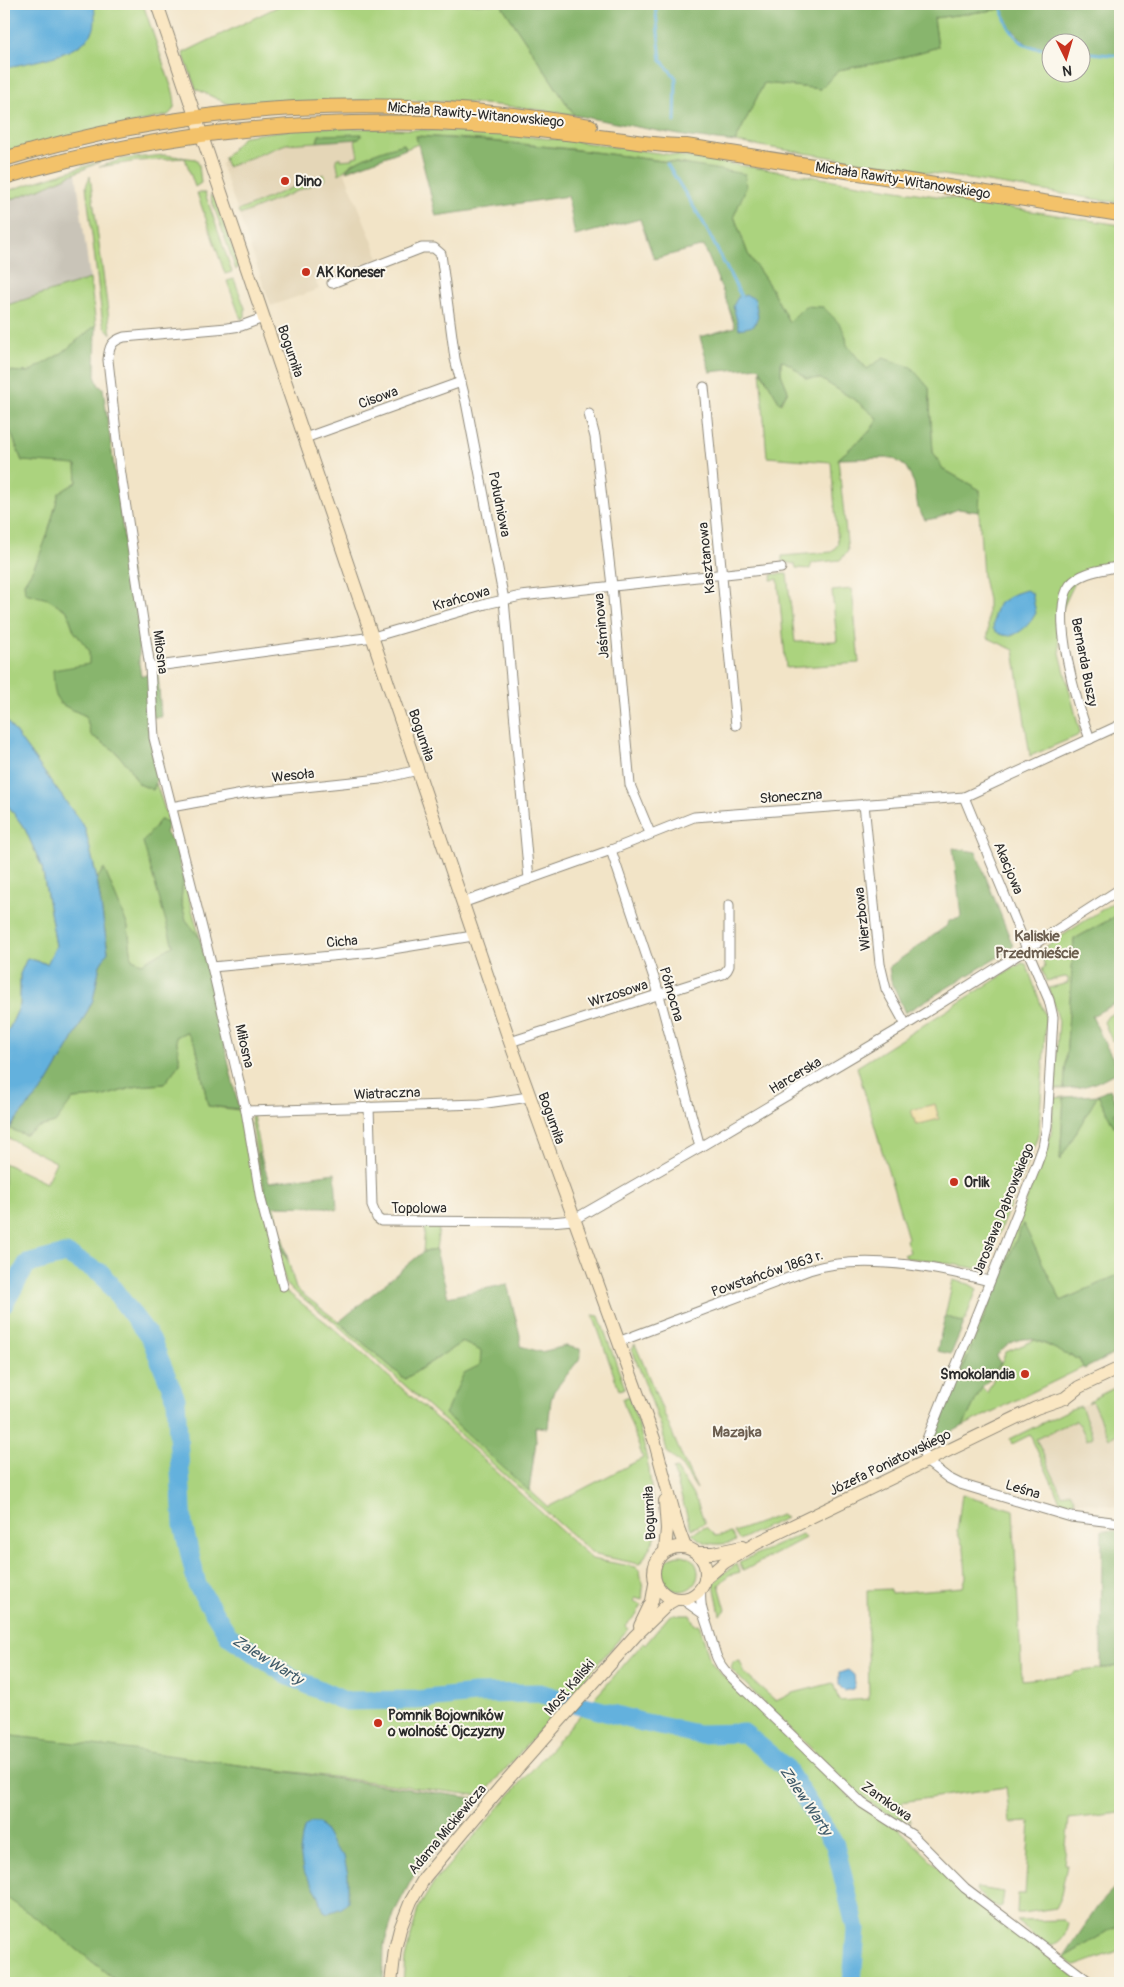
<svg xmlns="http://www.w3.org/2000/svg" width="1124" height="1987" font-family="Pangolin,sans-serif">
  <rect width="100%" height="100%" fill="#fbf7ec"/>
  <filter id="ink" filterUnits="userSpaceOnUse"><feTurbulence type="fractalNoise" baseFrequency=".02" numOctaves="2"/><feDisplacementMap in="SourceGraphic" scale="10" xChannelSelector="R" yChannelSelector="G"/><feConvolveMatrix kernelMatrix="1 2 1 2 8 2 1 2 1" color-interpolation-filters="sRGB"/></filter>
  <filter id="wash" filterUnits="userSpaceOnUse"><feTurbulence type="fractalNoise" baseFrequency=".0096" numOctaves="4" result="noise"/><feDisplacementMap in="SourceGraphic" scale="20" xChannelSelector="R" yChannelSelector="G"/><feGaussianBlur stdDeviation="1.12" result="paint"/><feColorMatrix in="noise" values="0 0 0 0 0 0 0 0 0 0 0 0 0 0 0 0 0 1.4 0 .05"/><feComposite in="paint" operator="in"/></filter>
  <g filter="url(#wash)">
    <rect width="100%" height="100%" fill="#f2e4c7"/>
    <!-- built -->
    <g fill="#e4d6b7">
      <path d="M307 136 418 144 345 173 379 258 316 282 319 289 271 306 221 164 225 159Z"/>
      <path d="M1120 1387V1507L1075 1501 1062 1505 1029 1432Z"/>
    </g>
    <!-- industrial -->
    <path fill="#c9c4b8" d="M76 173 90 279 4 306V202L42 188Z"/>
    <!-- green -->
    <g fill="#abd37e" stroke="#6b7f54">
      <path d="M94 4H143L173 92C175 101 177 108 168 115L4 155V68L57 55 81 45 94 9Z"/>
      <path d="M283 4H501L574 115C513 105 449 100 387 100 340 101 292 105 245 107L244 103 228 104 196 89 183 53Z"/>
      <path d="M1002 9C1012 40 1020 45 1051 49L1052 72H1082V52L1120 56V203L735 142 764 83 821 89 838 70 889 61 938 47 934 18Z"/>
      <path d="M309 127 471 131 573 141 687 157 1120 225V563L1079 574 1059 616 1058 633 1060 653 1080 732 1077 736 1030 756 1014 650 988 638V600L983 578 979 512 980 490 943 469 933 452 929 388 867 369 846 345V336L789 322 771 288 748 254 734 216 739 203 686 164 572 149 470 139 416 136 418 144 406 149 404 144C386 149 367 155 352 164 346 168 345 171 339 174L336 159 340 157V160L353 159V157L358 156 355 140 359 139 319 135 317 142 286 144 227 167 224 158 244 136Z"/>
      <path d="M165 155 196 159 199 165 201 183 195 187 185 158 138 161 99 167 122 159Z"/>
      <path d="M104 160 42 188 4 202V192Z"/>
      <path d="M324 174 326 179 240 215 238 211Z"/>
      <path d="M90 176 111 334 104 326 102 317 86 186Z"/>
      <path d="M197 193H205L232 272 225 274Z"/>
      <path d="M210 195 215 198 239 266 236 270Z"/>
      <path d="M90 279 96 325 62 353 29 372 4 371V306Z"/>
      <path d="M234 279 245 308V317L241 319 227 281Z"/>
      <path d="M781 359 791 365 806 378 821 379 858 402 878 419 870 431 838 459 848 551 840 560 812 563 810 569 796 568 795 564 782 562V556L832 552 838 544 831 462 767 457 760 370 781 403 788 391 781 374Z"/>
      <path d="M4 423 12 435 22 461 76 464 77 482 59 493C50 526 44 555 24 583L26 593 48 599 67 611 74 631 89 650 90 664 59 703 86 716 91 735 114 750 128 766 139 784 153 790 156 783 169 822 160 820 154 876 173 946 142 963 132 959 128 927 104 869 97 879 85 828 4 717Z"/>
      <path d="M772 574H787L795 642 837 641 832 591 852 589 859 663 786 668 778 579 771 580Z"/>
      <path d="M4 800 25 829 42 867 56 946 48 964 27 958 20 975V1005L4 1040Z"/>
      <path d="M183 877 200 938 186 920 181 902Z"/>
      <path d="M1120 898V914L1074 939 1064 1089H1054L1059 1021 1049 988 1068 983V978L1065 977 1046 981 1042 969 1045 967 1041 953 1042 949Z"/>
      <path d="M1022 963 1026 964 1028 969 1046 1018 1039 1130 1036 1141 984 1270 930 1260 906 1258 903 1255 910 1252 906 1240 908 1238 857 1067Z"/>
      <path d="M1120 1010V1037L1112 1041 1104 1022 1108 1016Z"/>
      <path d="M186 1032 196 1045 208 1106 246 1111 282 1288 333 1328 476 1453 592 1559 636 1567 640 1571 643 1589 642 1600 635 1598 634 1602 641 1605 637 1614 625 1626 628 1629 482 1796 4 1735V1163L46 1183 56 1162 4 1136V1126L25 1135 39 1127 55 1123 72 1099 101 1097 138 1086 164 1084 180 1063 176 1037Z"/>
      <path d="M1098 1095 1120 1138V1274L1061 1301 1023 1224 936 1434 937 1440 934 1442 932 1437 1044 1155 1051 1135 1054 1098 1064 1097 1060 1159Z"/>
      <path d="M253 1115 260 1153H258L270 1213 280 1249 288 1260 296 1289 339 1322 405 1379 462 1342 482 1351 480 1365 445 1414 548 1507 643 1458 622 1399 629 1396 642 1437 649 1469 656 1536 642 1562 639 1564 596 1555 590 1551 334 1322 292 1290 286 1283 265 1210 251 1117Z"/>
      <path d="M425 1226 439 1227 436 1250 423 1252Z"/>
      <path d="M953 1280 969 1284 977 1289 964 1323 945 1316Z"/>
      <path d="M593 1315 599 1316 625 1388 619 1390Z"/>
      <path d="M1035 1340 1090 1364 963 1426 982 1387 987 1393 1006 1352Z"/>
      <path d="M635 1344 685 1464 697 1489 681 1465 667 1452 662 1429 632 1349Z"/>
      <path d="M1120 1385V1433L1109 1439 1092 1401 1088 1403 1094 1398Z"/>
      <path d="M1081 1406 1093 1437 1087 1440 1079 1423 1076 1420 1036 1439 1062 1495 1070 1491 1075 1501 1062 1505 1030 1435 1012 1444 1010 1439 1071 1409Z"/>
      <path d="M676 1468 697 1502 705 1523 691 1529 673 1469Z"/>
      <path d="M962 1494 1013 1510 1022 1680 1070 1675 1075 1672 1120 1666V1813L1069 1819 1064 1864 1067 1865 1060 1900 1056 1908 1023 1913H1017L1018 1894H1025L1030 1822 1010 1823 1006 1787 901 1802 911 1821 894 1818 865 1800 770 1709 731 1669 733 1662 740 1661 745 1674 776 1701 793 1693 833 1683 839 1701 869 1699 867 1590 890 1589 891 1593 963 1587 966 1577 964 1548 957 1532Z"/>
      <path d="M781 1515 786 1518 739 1540 734 1532Z"/>
      <path d="M706 1527 715 1536 731 1533 736 1541C720 1546 703 1546 692 1533Z"/>
      <path d="M802 1534 805 1538 743 1571 739 1562Z"/>
      <circle cx="680" cy="1573" r="18"/>
      <path d="M737 1564 740 1572 729 1575 719 1585 726 1610 720 1615 714 1584 721 1575Z"/>
      <path d="M670 1615H690L695 1625 699 1624 710 1661 724 1677 860 1806 900 1830 963 1891 1084 1983H648L629 1977 628 1983H479V1979H463V1983H403L405 1959 418 1909 434 1882 643 1643 645 1645Z"/>
      <path d="M977 1888 1004 1892 1002 1906 999 1907 991 1904 976 1891Z"/>
      <path d="M4 1895 49 1927 119 1983H4Z"/>
      <path d="M1064 1920 1068 1924C1065 1937 1060 1944 1047 1946L1016 1921Z"/>
      <path d="M1120 1924V1950L1075 1966 1063 1958Z"/>
    </g>
    <!-- forest -->
    <g fill="#88b56d" stroke="#5a704c">
      <path d="M501 4H1120V56L1082 52V42H1052L1051 49 1030 47 1008 25 1002 9 934 18 938 47 889 61 838 70 821 89 764 83 735 142 690 137 574 115Z"/>
      <path d="M361 134V137L359 139 317 142 319 135Z"/>
      <path d="M416 136C526 142 636 156 745 174L746 188 734 216 748 254 771 288 789 322 805 306 823 307C835 319 846 327 847 345L867 369 883 358 911 367 929 388 933 452 943 469 980 490 979 512 958 509 937 518 925 520 918 508 914 483 906 467 893 458 838 459 870 431 878 419 858 402 821 379 806 378 791 365 781 360V374L788 391 780 403 759 367 710 372 700 337 735 327 725 297 704 246 654 259 640 219 575 236 568 196 436 216Z"/>
      <path d="M404 144 406 149 346 171C352 159 391 147 404 144Z"/>
      <path d="M96 325 95 376 99 386 103 388 125 545 139 624V663L141 676 158 673 161 717H152L147 721 146 727 149 729C151 738 151 747 153 756 156 772 160 774 153 790L139 784 128 766 114 750 91 735 86 716C55 702 55 705 53 670L89 664V650L74 631 67 611 48 599 25 593 24 583C44 555 50 525 59 493L77 482 76 465 22 461 12 435 4 423V371L29 372 62 353Z"/>
      <path d="M160 820 169 822 165 833 175 842 183 877 181 902 186 920 200 938 239 1109 208 1106 196 1045 186 1032 176 1037 180 1063 164 1084 138 1086 101 1097 73 1099 55 1123 39 1127 25 1135 10 1129 19 1116 45 1087 72 1041 93 1000 100 965 108 951 97 879 104 868 128 927 132 959 142 963 173 946 143 842Z"/>
      <path d="M953 848 976 852 1013 946 1010 950 905 1013 891 980 889 967 948 925 949 920 958 919 961 916Z"/>
      <path d="M1120 914V1001L1092 1016 1104 1042 1116 1064V1072C1095 1084 1088 1087 1064 1089L1074 939Z"/>
      <path d="M1110 1089 1119 1110 1114 1113 1120 1126V1138L1098 1095 1060 1160 1064 1097 1098 1095Z"/>
      <path d="M258 1153H260L269 1182 335 1173 337 1210 325 1207 274 1206 288 1260C268 1230 266 1188 258 1153Z"/>
      <path d="M1023 1223 1061 1301 1120 1274V1351L1084 1369 1079 1359 1074 1358V1357L1070 1354 1069 1356C1040 1342 1024 1326 997 1355V1359L1001 1362 990 1379 982 1387 963 1426 937 1440 936 1434Z"/>
      <path d="M436 1250 448 1297 507 1284 520 1335V1346L541 1352 566 1346 580 1349 581 1357 554 1391 551 1400 548 1428 535 1427 536 1442 529 1491 445 1414 464 1373 480 1365 481 1351 462 1342 405 1379 339 1322 423 1252Z"/>
      <path d="M945 1316 964 1323 951 1354 937 1351Z"/>
      <path d="M1102 1530 1120 1531V1666L1101 1668Z"/>
      <path d="M4 1735 111 1747 480 1799 413 1877 395 1911 384 1945 383 1983H119L49 1927 4 1896Z"/>
      <path d="M1115 1888H1120V1924L1063 1958 1098 1906Z"/>
    </g>
    <!-- sand -->
    <path fill="#eeda9e" stroke="#8c8264" d="M935 1104 939 1119 916 1125 911 1110Z"/>
    <!-- water -->
    <g fill="#63b1dd" stroke="#476e84">
      <path d="M4 4H94C95 11 96 25 93 31 81 56 28 62 4 68Z"/>
      <path d="M747 295 755 299 758 316 754 326 739 329 733 306 738 297Z"/>
      <path d="M1026 590 1032 593 1036 613C1027 629 1010 645 993 629L994 615 998 604 1014 594Z"/>
      <path d="M4 717 85 828 97 879 108 952 100 965 93 1000 72 1041 45 1087 19 1116 9 1129 4 1126V1040L20 1005V974L27 958 47 964 56 946 42 867 25 829 4 800Z"/>
      <path d="M848 1670 854 1675 855 1684 853 1689 844 1691 839 1685V1673Z"/>
      <path d="M310 1823H319C329 1835 330 1847 344 1856L348 1875V1901L342 1908 328 1913 324 1911 317 1892 303 1871 300 1852 302 1837 304 1828Z"/>
    </g>
    <g fill="none" stroke-linecap="round" stroke-linejoin="round">
      <!-- stream -->
      <g stroke="#63b1dd" stroke-width="3">
        <path d="M655 4 661 60 676 78 675 122"/>
        <path d="M1002 4C1002 20 1014 39 1028 46 1035 49 1044 48 1052 49"/>
        <path d="M1082 52 1120 56"/>
        <path d="M667 164 703 222 741 296"/>
      </g>
      <!-- river -->
      <path stroke="#63b1dd" stroke-width="19" d="M4 1304 27 1264 66 1254 101 1273 151 1339 176 1399 183 1525 197 1585 229 1636 287 1675 344 1701 417 1700 475 1694 539 1693 637 1721 697 1734 744 1733 785 1767 835 1845 856 1929 852 1983"/>
    </g>
  </g>
  <g filter="url(#ink)">
    <g fill="none" stroke-linecap="round" stroke-linejoin="round">
      <defs>
        <g id="street">
          <path d="M332 283 422 248H434L441 254 455 359 466 402 504 600 529 879"/>
          <path d="M263 318 241 326 227 328 124 337C111 341 109 347 108 360L120 468 150 667 154 738 212 967 246 1111 261 1200 283 1286"/>
          <path d="M704 387 736 725"/>
          <path d="M589 414 595 437 612 586 630 785 650 833"/>
          <path d="M305 438 461 382"/>
          <path d="M150 667 373 637 486 604 521 596 781 568"/>
          <path d="M1090 739C1078 708 1049 613 1070 585 1081 571 1105 570 1120 566"/>
          <path d="M864 804 880 964 886 989 906 1025"/>
          <path d="M171 807 248 793 380 779 418 770"/>
          <path d="M611 850 656 984 700 1147"/>
          <path d="M1120 889 1027 949 1049 1000 1053 1017 1047 1126 1043 1147 1036 1166 923 1449 926 1461 948 1478 960 1484 1071 1517 1120 1523"/>
          <path d="M462 903 611 850 694 817 964 797 1120 725"/>
          <path d="M212 967 374 952 473 936"/>
          <path d="M510 1042 723 974 727 970 729 966V905"/>
          <path d="M369 1107 372 1206 377 1218 381 1221 551 1222 573 1220 700 1147 906 1025 1027 949 964 797"/>
          <path d="M246 1111 480 1104 529 1097"/>
          <path d="M618 1342 809 1270C863 1253 935 1267 989 1281"/>
          <path d="M701 1588C699 1611 705 1615 710 1635 715 1651 715 1659 726 1672L862 1803 912 1835 965 1888 1091 1983"/>
          <path d="M682 1599 702 1613"/>
        </g>
        <g id="secondary">
          <path d="M157 4 510 1042 654 1439 678 1528 685 1547"/>
          <path d="M665 1501 667 1529 665 1551"/>
          <circle cx="680" cy="1573" r="26"/>
          <path d="M697 1553H713L742 1547"/>
          <path d="M705 1579 725 1562 757 1543 1036 1408 1065 1398 1079 1387 1120 1368"/>
          <path d="M640 1626 652 1601 655 1584"/>
          <path d="M391 1983 395 1949 400 1929 411 1901 425 1877 500 1788 635 1636 669 1603 676 1599"/>
        </g>
        <g id="primary">
          <path d="M4 159C194 101 395 92 590 126"/>
          <path d="M4 177C163 130 325 115 490 126 529 128 568 133 607 138 634 141 659 146 686 146L1120 214"/>
        </g>
      </defs>
      <!-- street casing -->
      <use href="#street" stroke="#8e8879" stroke-width="11"/>
      <!-- secondary casing -->
      <use href="#secondary" stroke="#8e8879" stroke-width="14"/>
      <!-- primary casing -->
      <use href="#primary" stroke="#8e8879" stroke-width="16"/>
      <!-- street -->
      <use href="#street" stroke="#fff" stroke-width="9"/>
      <!-- secondary -->
      <use href="#secondary" stroke="#fae7c3" stroke-width="12"/>
      <!-- primary -->
      <use href="#primary" stroke="#f3c26a" stroke-width="14"/>
    </g>
  </g>
  <!-- markers -->
  <g fill="#c8321e" stroke="#fbf7ec" stroke-width="2">
    <circle cx="285" cy="181" r="5"/>
    <circle cx="306" cy="272" r="5"/>
    <circle cx="954" cy="1182" r="5"/>
    <circle cx="1025" cy="1374" r="5"/>
    <circle cx="378" cy="1723" r="5"/>
  </g>
  <g text-anchor="middle" stroke-width="4" stroke-linejoin="round" paint-order="stroke">
    <!-- street labels -->
    <g font-size="14" fill="#2b2b2b" stroke="#fbf7ec">
      <text transform="translate(476 114) rotate(5)" y="5">Michała Rawity-Witanowskiego</text>
      <text transform="translate(903 180) rotate(9)" y="5">Michała Rawity-Witanowskiego</text>
      <text transform="translate(291 351) rotate(71)" y="5">Bogumiła</text>
      <text transform="translate(378 397) rotate(-20)" y="5">Cisowa</text>
      <text transform="translate(500 504) rotate(79)" y="5">Południowa</text>
      <text transform="translate(706 558) rotate(-96)" y="5">Kasztanowa</text>
      <text transform="translate(461 598) rotate(-16)" y="5">Krańcowa</text>
      <text transform="translate(601 626) rotate(-95)" y="5">Jaśminowa</text>
      <text transform="translate(161 652) rotate(83)" y="5">Miłosna</text>
      <text transform="translate(1085 662) rotate(79)" y="5">Bernarda Buszy</text>
      <text transform="translate(422 735) rotate(71)" y="5">Bogumiła</text>
      <text transform="translate(293 775) rotate(-6)" y="5">Wesoła</text>
      <text transform="translate(791 796) rotate(-4)" y="5">Słoneczna</text>
      <text transform="translate(1009 868) rotate(67)" y="5">Akacjowa</text>
      <text transform="translate(862 919) rotate(-96)" y="5">Wierzbowa</text>
      <text transform="translate(342 941) rotate(-5)" y="5">Cicha</text>
      <text transform="translate(618 993) rotate(-18)" y="5">Wrzosowa</text>
      <text transform="translate(672 994) rotate(74)" y="5">Północna</text>
      <text transform="translate(245 1046) rotate(77)" y="5">Miłosna</text>
      <text transform="translate(795 1075) rotate(-31)" y="5">Harcerska</text>
      <text transform="translate(387 1093) rotate(-2)" y="5">Wiatraczna</text>
      <text transform="translate(552 1118) rotate(70)" y="5">Bogumiła</text>
      <text x="419" y="1213">Topolowa</text>
      <text transform="translate(1003 1209) rotate(-68)" y="5">Jarosława Dąbrowskiego</text>
      <text transform="translate(767 1273) rotate(-19)" y="5">Powstańców 1863 r.</text>
      <text transform="translate(890 1462) rotate(-26)" y="5">Józefa Poniatowskiego</text>
      <text transform="translate(1023 1489) rotate(17)" y="5">Leśna</text>
      <text transform="translate(649 1513) rotate(-93)" y="5">Bogumiła</text>
      <text transform="translate(569 1687) rotate(-49)" y="5">Most Kaliski</text>
      <text transform="translate(887 1801) rotate(35)" y="5">Zamkowa</text>
      <text transform="translate(447 1829) rotate(-50)" y="5">Adama Mickiewicza</text>
    </g>
    <!-- poi labels -->
    <g font-size="14" font-weight="bold" fill="#2b2b2b" stroke="#fbf7ec" text-anchor="start">
      <text x="295" y="186">Dino</text>
      <text x="316" y="277">AK Koneser</text>
      <text x="964" y="1187">Orlik</text>
      <text x="1015" y="1379" text-anchor="end">Smokolandia</text>
      <text x="388" y="1720">Pomnik Bojowników<tspan x="388" dy="16">o wolność Ojczyzny</tspan></text>
    </g>
    <!-- neighbourhood labels -->
    <g font-size="15" font-weight="bold" fill="#6b5e4f" stroke="#fbf7ec">
      <text x="1037" y="941">Kaliskie<tspan x="1037" dy="17">Przedmieście</tspan></text>
      <text x="737" y="1437">Mazajka</text>
    </g>
    <!-- water labels -->
    <g font-size="15" font-style="italic" fill="#3f5a69" stroke="#fbf7ec">
      <text transform="translate(268 1660) rotate(32)" y="5">Zalew Warty</text>
      <text transform="translate(806 1801) rotate(56)" y="5">Zalew Warty</text>
    </g>
  </g>
  <!-- margin -->
  <rect width="1124" height="1987" fill="none" stroke="#fbf7ec" stroke-width="20"/>
  <!-- north arrow -->
  <g transform="translate(1066 58) rotate(175)"><circle r="24" fill="#fbf7ec" stroke="#a8a59f"/>
  <path d="M0-4L9 19L0 12L-9 19Z" fill="#c8321e"/>
  <text y="-8" font-size="14" font-weight="bold" text-anchor="middle" fill="#2b2b2b">N</text>
  </g>
</svg>
